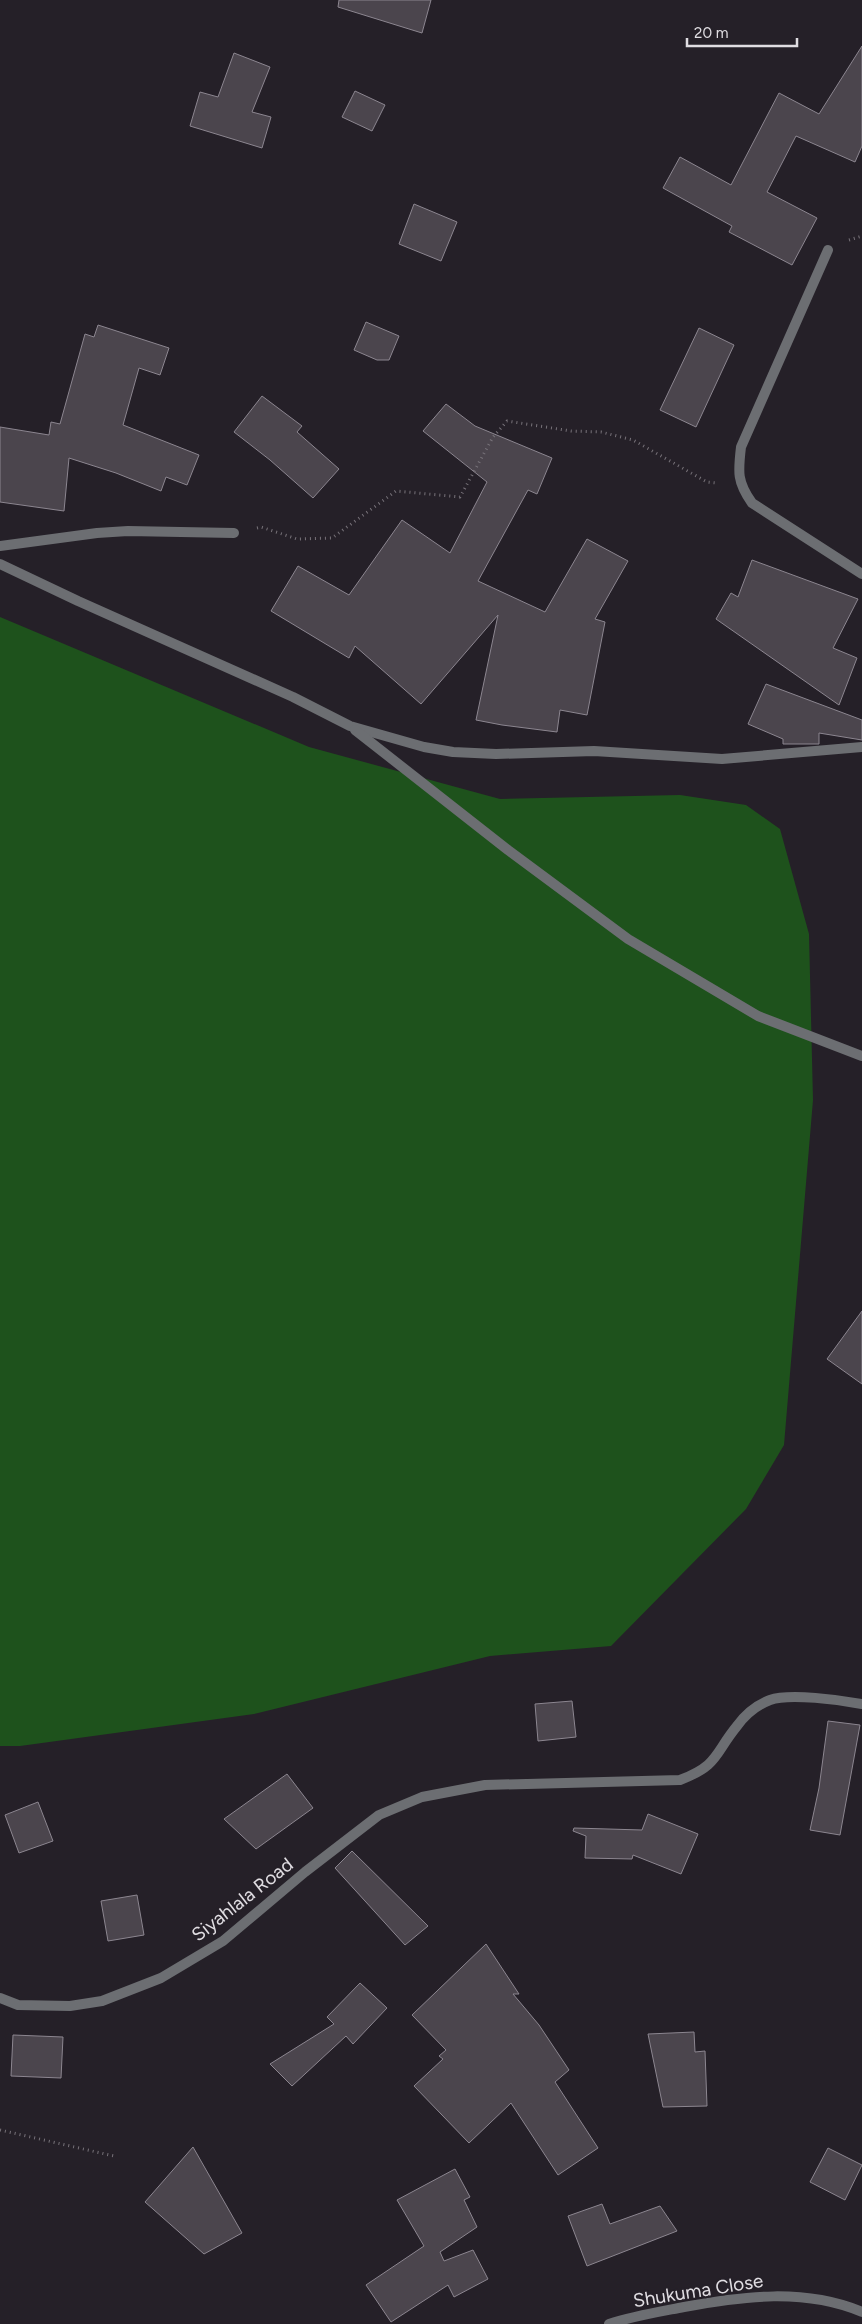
<svg xmlns="http://www.w3.org/2000/svg" width="862" height="2324" font-family="Figtree,sans-serif">
  <rect width="100%" height="100%" fill="#252028"/>
  <!-- green -->
  <path fill="#1e521c" d="M0 617 309 747 500 799 680 795 746 805 780 829 809 934 813 1100 784 1445 746 1509 611 1646 490 1656 254 1714 20 1746H0Z"/>
  <!-- building -->
  <g fill="#4b454d" stroke="#8c8690">
    <path d="M339 0H431L422 33 338 7Z"/>
    <path d="M862 46V146L855 162 796 136 767 192 817 218 792 265 729 232 732 226 663 188 680 157 731 185 779 93 819 114Z"/>
    <path d="M234 53 270 67 252 112 271 117 262 148 190 126 200 92 218 97Z"/>
    <path d="M355 91 385 105 372 131 342 117Z"/>
    <path d="M414 204 457 222 441 261 399 244Z"/>
    <path d="M366 322 399 336 389 360H377L354 350Z"/>
    <path d="M98 325 169 348 160 375 139 368 123 425 199 455 187 485 166 477 161 491 116 473 69 458 64 511 0 502V427L49 435 51 422 60 424 85 334 94 337Z"/>
    <path d="M699 328 734 345 696 427 660 410Z"/>
    <path d="M262 396 302 426 297 432 339 469 313 498 270 460 234 432Z"/>
    <path d="M446 404 475 426 552 458 537 494 528 490 478 581 545 612 587 539 628 561 595 619 605 622 587 715 560 710 557 732 502 725 476 720 498 615 421 704 355 646 349 658 271 611 298 566 349 595 402 520 450 553 487 482 423 431Z"/>
    <path d="M752 560 858 599 833 648 857 658 839 705 716 619 731 593 738 597Z"/>
    <path d="M766 684 862 720V740L819 733V744H783V739L748 724Z"/>
    <path d="M862 1311V1384L827 1359Z"/>
    <path d="M572 1701 576 1737 538 1741 535 1704Z"/>
    <path d="M828 1721 860 1725 840 1835 810 1830 819 1788Z"/>
    <path d="M287 1774 313 1808 256 1849 224 1819Z"/>
    <path d="M38 1802 53 1841 19 1853 5 1815Z"/>
    <path d="M648 1814 698 1834 681 1874 633 1855 632 1859 585 1858 586 1836 573 1831 574 1828 642 1830Z"/>
    <path d="M352 1851 428 1926 405 1945 335 1868Z"/>
    <path d="M137 1895 144 1935 108 1941 101 1901Z"/>
    <path d="M486 1944 519 1994H513L539 2025 569 2070 555 2082 598 2148 558 2175 511 2103 469 2143 414 2086 443 2059 439 2056 446 2050 412 2015Z"/>
    <path d="M360 1983 387 2008 353 2044 346 2036 292 2086 270 2064 334 2024 327 2017Z"/>
    <path d="M694 2032 695 2052 705 2051 707 2106 663 2107 648 2034Z"/>
    <path d="M13 2035 63 2037 61 2078 11 2076Z"/>
    <path d="M193 2147 242 2233 204 2254 145 2202Z"/>
    <path d="M828 2148 862 2165 845 2200 810 2182Z"/>
    <path d="M455 2169 470 2197 464 2200 477 2227 440 2252 444 2261 473 2250 488 2279 454 2297 448 2285 391 2322 366 2285 424 2246 397 2200Z"/>
    <path d="M602 2204 610 2224 660 2206 677 2231 587 2266 568 2216Z"/>
  </g>
  <g fill="none" stroke-linecap="round" stroke-linejoin="round">
    <!-- path -->
    <g stroke="#78737a" stroke-width="3" stroke-dasharray="1 4" stroke-linecap="butt">
      <path d="M849 240 862 236"/>
      <path d="M257 528 261 527 297 539 332 538 396 491 460 497 493 437 507 421 571 431 601 432 633 440 707 482 717 483"/>
      <path d="M0 2130 114 2156"/>
    </g>
    <!-- street -->
    <g stroke="#6c6e72" stroke-width="10">
      <path d="M828 250 741 447C738 472 737 482 752 503L862 574"/>
      <path d="M0 546 97 533 128 531 234 533"/>
      <path d="M0 564 78 601 293 697 350 726 424 747 453 752 496 754 594 751 722 759 862 747"/>
      <path d="M355 730 508 850 628 939 758 1016 862 1056"/>
      <path d="M0 1998 18 2005 70 2006 102 2001 161 1978 223 1941 305 1872 379 1815 422 1797 485 1785 680 1780C719 1765 714 1754 737 1726 745 1715 757 1705 770 1700 789 1693 841 1700 862 1704"/>
      <path d="M609 2324C633 2316 658 2312 684 2307 743 2296 805 2288 862 2312"/>
    </g>
  </g>
  <g text-anchor="middle" stroke-width="4" stroke-linejoin="round" paint-order="stroke">
    <!-- street labels -->
    <g font-size="19" fill="#e0dde2" stroke="#252028">
      <text transform="translate(242 1899) rotate(-38)" y="7">Siyahlala Road</text>
      <text transform="translate(698 2290) rotate(-9)" y="7">Shukuma Close</text>
    </g>
  </g>
  <!-- scale -->
  <path d="M687 38v8h110v-8" fill="none" stroke="#e0dde2" stroke-width="2.5"/>
  <text x="694" y="38" font-size="15" fill="#e0dde2" stroke="#252028" stroke-width="4" paint-order="stroke">20 m</text>
</svg>
